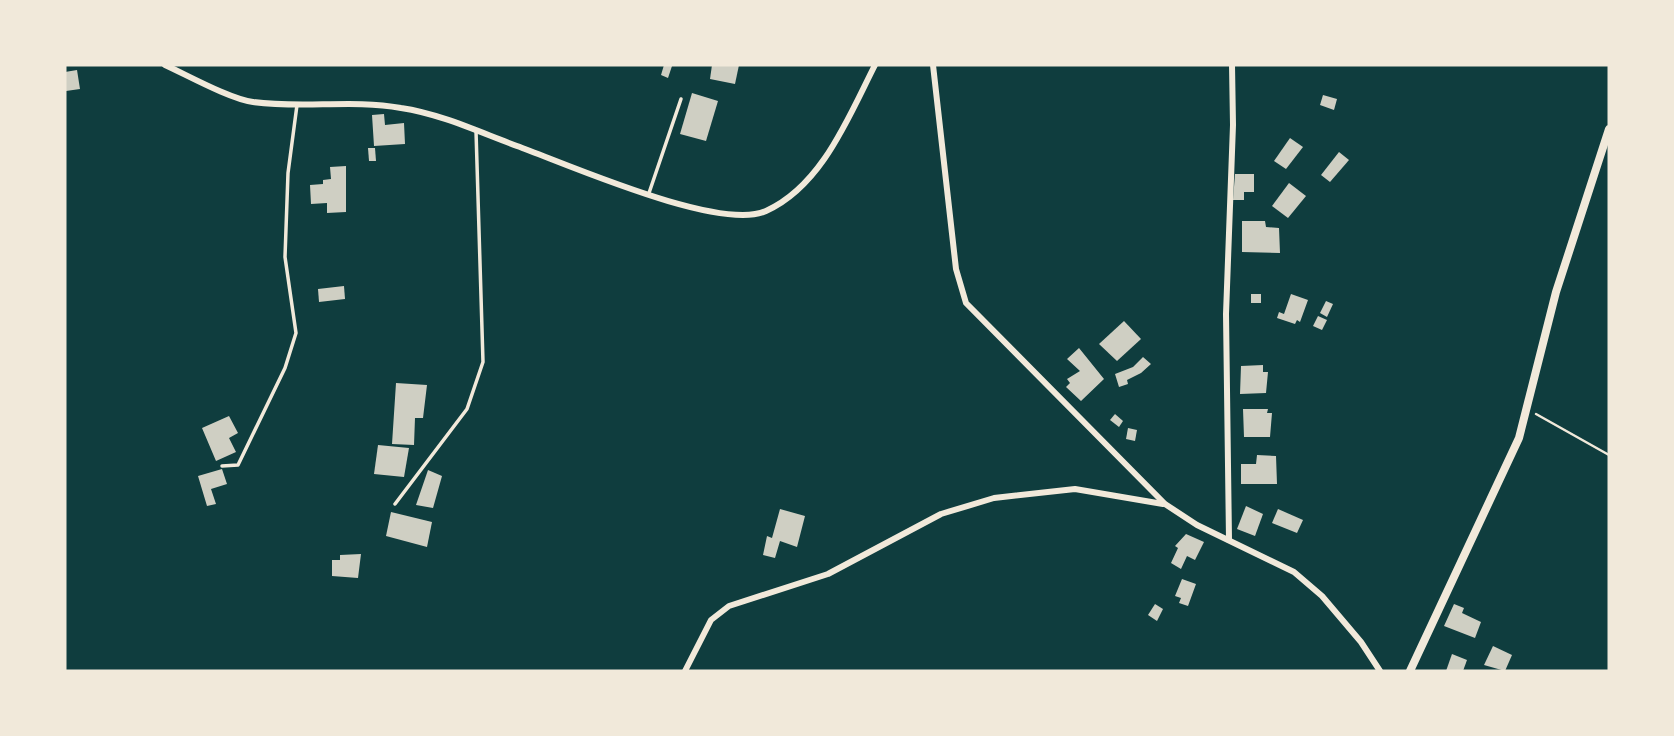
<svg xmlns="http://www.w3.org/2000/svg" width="1674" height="736" font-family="Lora,serif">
  <rect width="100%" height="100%" fill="#0f3d3e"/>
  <!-- building -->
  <g fill="#cfcfc3">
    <path d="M664 65 672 66 668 78 661 75Z"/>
    <path d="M712 65H739L735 84 710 79Z"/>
    <path d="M77 70 80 89 66 91 65 72Z"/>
    <path d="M692 93 718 101 706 141 680 134Z"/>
    <path d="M1323 95 1337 99 1334 110 1320 105Z"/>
    <path d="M384 114 385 125 404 123 405 144 374 146 372 115Z"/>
    <path d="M1290 138 1303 147 1286 169 1274 161Z"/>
    <path d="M368 148H375L376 161H369Z"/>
    <path d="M1339 152 1349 160 1330 182 1321 175Z"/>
    <path d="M346 166V212L327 213V203L311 204 310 185 323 184V180L331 179 330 167Z"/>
    <path d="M1235 174H1254V192H1244V200H1233Z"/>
    <path d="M1289 183 1306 196 1288 218 1272 206Z"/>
    <path d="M1242 221H1265L1266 227 1279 228 1280 253 1242 252Z"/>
    <path d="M344 286 345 299 319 302 318 289Z"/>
    <rect x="1251" y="294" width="10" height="9"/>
    <path d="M1291 294 1308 300 1300 322 1297 320 1295 324 1277 318 1279 312 1284 314Z"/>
    <path d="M1326 301 1333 304 1327 317 1320 313Z"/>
    <path d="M1318 316 1327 320 1322 330 1313 326Z"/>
    <path d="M1124 321 1141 339 1117 361 1099 344Z"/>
    <path d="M1079 348 1104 379 1081 401 1066 387 1070 383 1067 379 1080 371 1067 359Z"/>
    <path d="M1143 357 1151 364 1141 373 1127 380 1128 384 1119 387 1115 374 1133 367Z"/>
    <path d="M1263 365V372H1268L1266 393 1240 394 1241 366Z"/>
    <path d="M396 383 427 385 423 418H415L414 445 392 444Z"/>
    <path d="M1243 409H1268L1267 413H1272L1270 437H1244Z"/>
    <path d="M1115 414 1123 421 1119 427 1110 420Z"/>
    <path d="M229 416 238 433 229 438 236 452 216 461 202 428Z"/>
    <path d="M1128 428 1137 430 1135 441 1126 439Z"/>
    <path d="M378 445 409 448 404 477 374 474Z"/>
    <path d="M1257 455 1276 456 1277 484H1241V464H1256Z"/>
    <path d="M222 469 227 484 211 489 216 504 207 506 198 476Z"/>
    <path d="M428 470 442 476 433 508 416 505Z"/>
    <path d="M1246 506 1263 514 1255 536 1237 529Z"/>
    <path d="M780 509 805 516 797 547 780 541 775 558 763 555 767 536 772 538Z"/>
    <path d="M1278 509 1303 520 1297 533 1272 523Z"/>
    <path d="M391 512 432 522 427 547 386 536Z"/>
    <path d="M1186 534 1204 542 1195 560 1187 556 1181 569 1171 563 1178 548 1175 546Z"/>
    <path d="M361 554 358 578 332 576V560H340V555Z"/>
    <path d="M1182 579 1196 584 1188 606 1179 603 1181 598 1175 596Z"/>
    <path d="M1155 604 1163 609 1157 621 1148 615Z"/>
    <path d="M1454 604 1464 608 1462 613 1481 622 1475 638 1444 626Z"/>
    <path d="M1493 646 1512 655 1505 671 1484 665Z"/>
    <path d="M1452 654 1467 660 1463 671H1446Z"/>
  </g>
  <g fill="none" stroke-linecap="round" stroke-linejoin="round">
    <!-- path -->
    <path stroke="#f1e9da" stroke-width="2.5" d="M1536 414 1609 455"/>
    <!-- service -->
    <g stroke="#f1e9da" stroke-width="3.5">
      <path d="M649 193 681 99"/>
      <path d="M222 466 238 465 285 368 296 333 285 257 288 173 297 105"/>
      <path d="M395 504 467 409 483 362 476 131"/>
    </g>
    <!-- minor -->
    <g stroke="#f1e9da" stroke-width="6">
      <path d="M165 65C187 75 230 99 253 102 302 109 352 99 401 108 441 114 479 132 517 146 567 164 720 232 766 211 822 186 849 116 875 65"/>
      <path d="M933 65 956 269 966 303 1165 504 1197 525 1294 572 1322 596 1361 642 1380 671"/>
      <path d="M1229 540 1226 314 1233 125 1232 65"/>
      <path d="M685 671 711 620 729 606 828 574 941 514 994 498 1075 489 1163 504"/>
    </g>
    <!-- tertiary -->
    <path stroke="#f1e9da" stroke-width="8" d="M1410 671 1519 438 1556 292 1609 129"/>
  </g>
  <!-- border -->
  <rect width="1674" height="736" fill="none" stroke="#f1e9da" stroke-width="133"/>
</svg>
